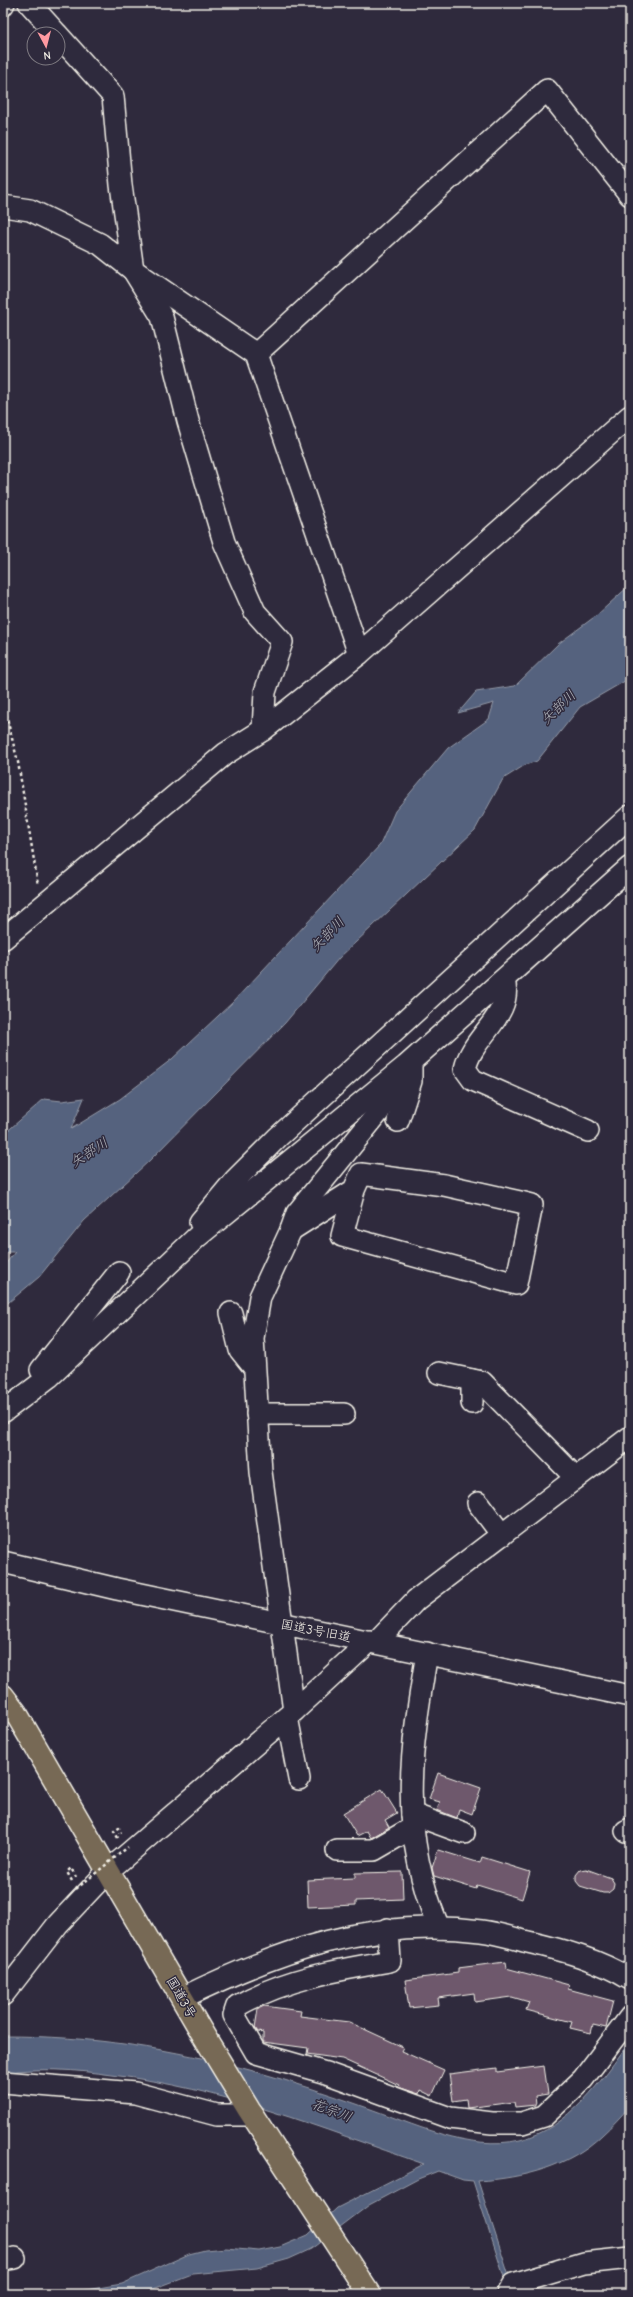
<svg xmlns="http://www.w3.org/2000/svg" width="633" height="2297" font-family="'Comic Neue','Klee One',sans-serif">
  <rect width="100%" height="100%" fill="#2f2a3d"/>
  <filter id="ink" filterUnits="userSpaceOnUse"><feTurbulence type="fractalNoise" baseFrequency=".025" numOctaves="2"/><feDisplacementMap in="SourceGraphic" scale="8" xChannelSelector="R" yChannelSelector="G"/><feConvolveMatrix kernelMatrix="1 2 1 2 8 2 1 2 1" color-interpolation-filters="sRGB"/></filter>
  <g filter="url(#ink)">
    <!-- water -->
    <g fill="#55627e" stroke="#959ba8">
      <path d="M630 585V678L580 707 537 761 525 765 503 779 475 830 339 958 285 1023 149 1161 84 1221 39 1277 3 1307V1267L15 1252H3V1135L44 1099 62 1101 84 1098 71 1129 120 1099 172 1059 233 1002 380 845 395 811 448 748 489 719 494 703 458 713 476 692 515 686 558 644 597 615Z"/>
      <path d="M3 2036C93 2036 170 2048 257 2072 293 2082 329 2094 365 2107 411 2123 470 2152 520 2140 570 2128 602 2080 630 2041V2106C621 2116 612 2126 602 2135 569 2167 522 2178 478 2181L509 2276 504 2277 473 2181 463 2180 438 2171 418 2179 369 2205 311 2249 289 2259 257 2268 192 2274 139 2294H62L122 2284 189 2254 205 2250 226 2248 259 2251 280 2247 308 2235 337 2208 424 2164C320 2128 222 2088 112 2075 77 2070 39 2067 3 2073Z"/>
    </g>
    <!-- building -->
    <g fill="#6e586c" stroke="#f4f1e8">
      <path d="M438 1773 481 1788 472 1814 459 1809 457 1818 437 1810 440 1802 429 1799Z"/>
      <path d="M382 1789 397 1813 385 1820 389 1827 371 1838 367 1831 357 1836 343 1813Z"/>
      <path d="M438 1850 480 1863 482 1857 530 1872 522 1899 477 1885 476 1889 434 1876 432 1868Z"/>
      <path d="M586 1869 611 1878 614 1883 613 1889 608 1893H603L580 1886 576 1881V1875L580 1870Z"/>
      <path d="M402 1872 403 1899 356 1901V1905L308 1907 307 1880 355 1878V1873Z"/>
      <path d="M505 1962 506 1968 569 1985 568 1989 613 2001 606 2028 593 2025 591 2033 570 2028 572 2022 526 2010 529 2002 512 1997 475 2002 474 1993 438 1998 439 2005 409 2008 405 1980 458 1973V1968Z"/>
      <path d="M264 2006 301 2011 300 2016 349 2022 403 2047 401 2051 444 2070 432 2096 420 2090 419 2094 398 2087 399 2085 342 2059 307 2054 308 2048 263 2042V2033L258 2032 255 2028 258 2009Z"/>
      <path d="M544 2066 548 2094 535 2096 536 2105 515 2107 514 2102 467 2108 466 2099 453 2101 449 2074 497 2068V2072Z"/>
    </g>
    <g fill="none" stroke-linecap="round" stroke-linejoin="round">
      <defs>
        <g id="minor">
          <path d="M29 3 57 34"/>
          <path d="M3 5 4 3"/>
          <path d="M58 35 113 96 121 185 133 270 162 317 188 421 224 542 255 612 282 642 265 692 263 730"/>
          <path d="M3 206 30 210 100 244 133 270 256 354 359 654"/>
          <path d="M256 354 547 90 630 195"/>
          <path d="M3 939 225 754 263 730 359 654 630 416"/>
          <path d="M504 980C514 1016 472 1035 465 1069L473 1080 588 1131"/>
          <path d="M398 1121 411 1081V1064"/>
          <path d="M200 1222 235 1180 278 1137 630 816"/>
          <path d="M291 1230 354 1190 361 1174 444 1185 520 1202 532 1205 516 1284 342 1236 354 1190"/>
          <path d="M231 1313 240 1350 252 1365"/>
          <path d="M41 1370 119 1272"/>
          <path d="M439 1373 482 1382 576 1478"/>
          <path d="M472 1403V1380"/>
          <path d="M3 1412 49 1377 197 1237 406 1066 630 867"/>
          <path d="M257 1414H344"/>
          <path d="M478 1503 502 1535"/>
          <path d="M3 1562 117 1589 630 1696"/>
          <path d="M376 1642 416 1600 630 1437"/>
          <path d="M427 1653C410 1754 398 1830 439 1928"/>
          <path d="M294 1711 261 1472 253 1338 260 1297 291 1230 297 1213 378 1113 398 1078"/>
          <path d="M287 1717 299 1779"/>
          <path d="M412 1814 464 1833"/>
          <path d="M626 1831 630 1829"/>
          <path d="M337 1850H374L412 1828"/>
          <path d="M388 1929 390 1961C337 1970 284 1979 237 2006L234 2015 256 2053 326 2073 450 2118 492 2123H522L544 2116 583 2079 630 2017"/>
          <path d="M3 1995 58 1924 108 1871 294 1711 370 1641"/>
          <path d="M182 1998C278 1951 372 1917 481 1931 497 1933 513 1938 528 1942 563 1950 599 1960 630 1979"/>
          <path d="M3 2082 135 2093 217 2115H253"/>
          <path d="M3 2260 15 2258"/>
          <path d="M507 2294 513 2284 584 2263 630 2258"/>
        </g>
        <path id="highway" d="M3 1696 16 1713 204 2036 249 2110 369 2294"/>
      </defs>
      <!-- minor casing -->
      <use href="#minor" stroke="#f4f1e8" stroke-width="24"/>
      <!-- highway casing -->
      <use href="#highway" stroke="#f4f1e8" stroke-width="25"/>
      <!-- path -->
      <g stroke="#f4f1e8" stroke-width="2.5" stroke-dasharray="3 3" stroke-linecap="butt">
        <path d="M3 703 18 762 38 885"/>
        <path d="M118 1838 114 1831 119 1828 121 1833"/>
        <path d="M72 1881 67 1872 71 1868 76 1877"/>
      </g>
      <!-- minor -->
      <use href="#minor" stroke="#2f2a3d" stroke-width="21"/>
      <!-- highway -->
      <use href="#highway" stroke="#776954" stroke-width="22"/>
      <!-- path-bridge -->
      <path stroke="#f4f1e8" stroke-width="2.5" stroke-dasharray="3 3" stroke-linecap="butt" d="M76 1889 128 1847"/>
    </g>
  </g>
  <g text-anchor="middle" stroke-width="3" stroke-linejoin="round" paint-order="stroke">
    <!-- street labels -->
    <g font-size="13" fill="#f4f1e8" stroke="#2f2a3d">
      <text transform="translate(316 1630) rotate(11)" y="5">国道3号旧道</text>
      <text transform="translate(182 1997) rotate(60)" y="5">国道3号</text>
    </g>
    <!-- water labels -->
    <g font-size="14" font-style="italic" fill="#b4b8be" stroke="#2f2a3d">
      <text transform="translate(558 707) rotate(-44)" y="5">矢部川</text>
      <text transform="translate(327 934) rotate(-46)" y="5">矢部川</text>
      <text transform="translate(89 1152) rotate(-33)" y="5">矢部川</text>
      <text transform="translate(332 2110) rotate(21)" y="5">花宗川</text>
    </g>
  </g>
  <!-- margin -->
  <rect width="633" height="2297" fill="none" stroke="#2f2a3d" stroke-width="16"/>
  <rect x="8" y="8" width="617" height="2281" fill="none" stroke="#f4f1e8" stroke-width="1.5" filter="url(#ink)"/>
  <!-- north arrow -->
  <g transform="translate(46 46) rotate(173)"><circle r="19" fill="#2f2a3d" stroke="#7e7a81"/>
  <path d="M0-3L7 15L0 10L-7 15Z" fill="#ff9aa2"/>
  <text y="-6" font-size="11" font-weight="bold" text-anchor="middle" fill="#f4f1e8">N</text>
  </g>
</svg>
